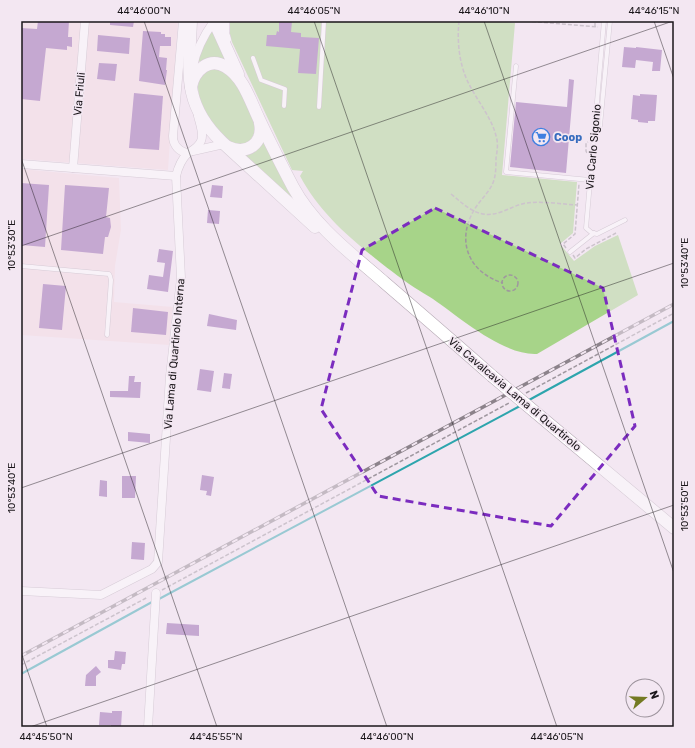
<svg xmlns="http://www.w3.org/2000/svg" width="695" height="748" font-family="Rubik,sans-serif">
  <rect width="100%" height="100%" fill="#f3e7f2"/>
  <!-- industrial -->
  <g fill="#f4dae0">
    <path d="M21 21H178L168 170 21 159Z"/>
    <path d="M21 169 119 178 121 230 115 266 114 302 173 307 169 345 21 335Z"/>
  </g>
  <!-- green -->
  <g fill="#a7d489">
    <path d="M230 21H498L515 23 502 175 577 182 573 233 560 244 574 261 595 246 618 235 638 295 537 354C504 356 459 317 433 299 429 296 424 294 420 291 405 282 390 270 376 259 346 235 318 210 300 176L303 171 292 170 232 42 230 34Z"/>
    <path d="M213 27 230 61C214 58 214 56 198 62L200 52Z"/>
    <path d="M219 68C223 71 230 74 233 79 239 88 255 120 255 129 255 135 249 143 243 145 230 148 211 123 205 113 201 106 198 95 198 87 198 80 202 76 205 71Z"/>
    <path d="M263 135 302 207 241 155Z"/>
  </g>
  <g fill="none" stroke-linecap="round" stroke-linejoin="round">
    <!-- stream -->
    <g stroke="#2da5ad" stroke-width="2">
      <path d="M529 400 674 321"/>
      <path d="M159 599 520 406"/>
      <path d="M21 674 152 602"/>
    </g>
  </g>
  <!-- building -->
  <g fill="#8f5ca9">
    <path d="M38 21H69L68 37H72V47L67 46V50L46 48 40 101 21 99V28L37 29Z"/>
    <path d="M110 21H134L133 27 110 25Z"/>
    <path d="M279 21H292L291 32 301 33V37L319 38 316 74 298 73 300 49 266 46 267 35H276L277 31 279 32Z"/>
    <path d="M143 31 161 32V34H165V37H171V46H160L159 57 167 58 166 70H167L165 85 139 81Z"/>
    <path d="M98 35 130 38 129 54 97 51Z"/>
    <path d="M624 47 636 48V47L662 50 660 71H652L653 62 636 60 635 68 622 67Z"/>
    <path d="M99 63 117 64 115 81 97 79Z"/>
    <path d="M569 79 574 80 566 173 510 167 516 102 567 107Z"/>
    <path d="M134 93 163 96 159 150 129 148Z"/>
    <path d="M640 94 657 95 655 121H648V123L638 122V120L631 119 633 95 640 96Z"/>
    <path d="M21 183 49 185 45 247 21 245Z"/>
    <path d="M65 185 109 188 106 217 110 218 111 227 108 237H105L103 254 61 250Z"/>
    <path d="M212 185 223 186 222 198 210 197Z"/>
    <path d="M208 210 220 211 219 224 207 223Z"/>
    <path d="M159 249 173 251 168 292 147 289 149 275 163 277 165 263 157 262Z"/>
    <path d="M43 284 66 286 62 330 39 328Z"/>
    <path d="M133 308 168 312 166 335 131 332Z"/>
    <path d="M209 314 237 320 236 330 207 326Z"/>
    <path d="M200 369 214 371 211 392 197 390Z"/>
    <path d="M224 373 232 374 230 389 222 388Z"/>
    <path d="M129 376H135L134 382H141L140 398 110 397V391H128Z"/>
    <path d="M128 432 150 434V443L128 441Z"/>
    <path d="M202 475 214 477 211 496 206 495 207 491 200 490Z"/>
    <path d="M122 476H136L135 498H122Z"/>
    <path d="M100 480 107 481V497L99 496Z"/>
    <path d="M132 542 145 543 144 560 131 559Z"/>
    <path d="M167 623 199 625V636L166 634Z"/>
    <path d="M115 651 126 652 125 664H122L121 670 108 668V660H114Z"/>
    <path d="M96 666 101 672 96 676V686H85L86 675Z"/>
    <path d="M112 711H122L121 727H111V725H99L100 712 112 713Z"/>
  </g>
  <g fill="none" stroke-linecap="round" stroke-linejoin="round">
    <defs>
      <g id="service">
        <path d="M604 21 586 228 592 233 597 234 625 220"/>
        <path d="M253 58 261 80 285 89 284 106"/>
        <path d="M516 66 506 172 590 180"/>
        <path d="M319 107 324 21"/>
        <path d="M600 126 610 21"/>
        <path d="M570 252 594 233"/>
        <path d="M21 266 109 274 110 276 111 280 107 335"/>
      </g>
      <g id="minor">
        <path d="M183 21 173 136C173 145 179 152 188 153"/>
        <path d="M225 21V33L227 39"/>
        <path d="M193 67C196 50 204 35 214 21"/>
        <path d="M193 151 224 144"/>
        <path d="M21 164 176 176"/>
        <path d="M73 168 85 21"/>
        <path d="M21 591 101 595 152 569 158 562 170 376 181 278 176 176C178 168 181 160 187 154 192 150 198 148 201 141 204 134 200 124 198 116"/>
        <path d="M148 727 156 593"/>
      </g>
      <g id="primary">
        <path d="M191 21C189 71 182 104 222 142L315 227"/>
        <path d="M214 21 238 74"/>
        <path d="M191 87C194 71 209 56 226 67 243 77 250 100 258 117 269 141 281 164 293 187 314 226 352 254 385 283 421 314 457 345 492 376"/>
        <path d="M228 147C247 156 264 143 260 123"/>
        <path d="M535 412 674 528"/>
      </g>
    </defs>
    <!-- service casing -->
    <use href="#service" stroke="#b6aab5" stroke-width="5"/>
    <!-- minor casing -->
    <use href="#minor" stroke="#b6aab5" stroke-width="9"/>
    <!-- primary casing -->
    <use href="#primary" stroke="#b6aab5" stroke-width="13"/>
    <!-- path -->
    <g stroke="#9f979f" stroke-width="1.5" stroke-dasharray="4 2" stroke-linecap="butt">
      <path d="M459 21C457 41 459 62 467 80 476 100 493 118 497 140 498 146 497 152 496 158 496 167 496 177 492 185 487 195 478 202 473 212 456 243 470 273 503 283"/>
      <path d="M526 21 598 27"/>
      <path d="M595 27V21"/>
      <path d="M587 153 586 151V143L588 142"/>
      <path d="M451 194C467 207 479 220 501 212 510 209 518 204 527 203 543 201 561 204 577 205"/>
      <path d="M566 248 563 244 575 234 579 184"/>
      <path d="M573 255 575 258 586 249 616 233"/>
      <circle cx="510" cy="283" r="8"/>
      <path d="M526 393 674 313"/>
      <path d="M162 590 509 403"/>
      <path d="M21 665 148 597"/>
    </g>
    <!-- service -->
    <use href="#service" stroke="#fff" stroke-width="4"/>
    <!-- minor -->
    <use href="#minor" stroke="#fff" stroke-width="8"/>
    <!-- primary -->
    <use href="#primary" stroke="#fff" stroke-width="12"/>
    <defs>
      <path id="rail" d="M21 656 674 304"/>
    </defs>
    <!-- rail casing -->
    <use href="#rail" stroke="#8c838b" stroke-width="3.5"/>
    <!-- rail -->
    <use href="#rail" stroke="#f3e7f2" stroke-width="2" stroke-dasharray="6" stroke-linecap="butt"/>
    <defs>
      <path id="primary-bridge" d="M492 376 535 412"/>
    </defs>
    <!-- primary-bridge casing -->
    <use href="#primary-bridge" stroke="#b6aab5" stroke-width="13" stroke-linecap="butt"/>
    <!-- primary-bridge -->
    <use href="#primary-bridge" stroke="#fff" stroke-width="12"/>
  </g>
  <!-- marked area -->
  <path d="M0 0H695V748H0ZM435 208 603 288 635 426 551 526 378 496 321 409 362 250Z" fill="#f3e7f2" fill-opacity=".55" fill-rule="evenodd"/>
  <path fill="none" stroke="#7b2cbf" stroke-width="3" stroke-dasharray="8 5" stroke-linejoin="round" d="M435 208 603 288 635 426 551 526 378 496 321 409 362 250Z"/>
  <!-- ticks -->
  <path fill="none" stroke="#1a161a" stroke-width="1" stroke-opacity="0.45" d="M144 21 387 727M314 21 557 727M484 21 674 573M654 21 674 79M21 158 217 727M21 246 673 21M21 488 674 263M21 652 47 727M30 727 674 505"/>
  <!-- icons -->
  <defs>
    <symbol id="supermarket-ring" viewBox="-11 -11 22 22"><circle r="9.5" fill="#f3e7f2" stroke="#3f7fe0" stroke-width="1.5"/><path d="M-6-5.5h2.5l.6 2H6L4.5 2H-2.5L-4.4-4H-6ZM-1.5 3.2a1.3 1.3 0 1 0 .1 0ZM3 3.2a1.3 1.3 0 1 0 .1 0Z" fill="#3f7fe0"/></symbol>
  </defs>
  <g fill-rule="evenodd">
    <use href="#supermarket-ring" x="531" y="127" width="20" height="20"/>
  </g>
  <g text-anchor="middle" stroke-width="3.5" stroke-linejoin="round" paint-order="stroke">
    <!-- street labels -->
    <g font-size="11" fill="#1a161a" stroke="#f3e7f2">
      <text transform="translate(79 94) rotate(-85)" y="4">Via Friuli</text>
      <text transform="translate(593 147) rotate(-85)" y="4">Via Carlo Sigonio</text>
      <text transform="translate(174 354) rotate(-85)" y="4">Via Lama di Quartirolo Interna</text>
      <text transform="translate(515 394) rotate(40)" y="4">Via Cavalcavia Lama di Quartirolo</text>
    </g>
    <!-- shop labels -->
    <g font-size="11" font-weight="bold" fill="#366cbe" stroke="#f3e7f2" text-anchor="start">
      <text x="554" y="141">Coop</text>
    </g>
  </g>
  <!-- border -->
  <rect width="695" height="748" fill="none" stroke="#f3e7f2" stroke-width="44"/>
  <!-- north arrow -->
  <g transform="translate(645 698) rotate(71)"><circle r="19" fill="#f3e7f2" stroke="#9c939c"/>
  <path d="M0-3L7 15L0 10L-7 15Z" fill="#747a23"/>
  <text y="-6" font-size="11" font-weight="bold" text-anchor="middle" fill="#1a161a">N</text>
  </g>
  <rect x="22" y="22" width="651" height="704" fill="none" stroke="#1a161a" stroke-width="1.5"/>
  <g font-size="10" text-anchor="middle" fill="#1a161a">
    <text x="144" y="14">44°46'00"N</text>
    <text x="314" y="14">44°46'05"N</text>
    <text x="484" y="14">44°46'10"N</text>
    <text x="654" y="14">44°46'15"N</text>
    <text transform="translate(11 245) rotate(-90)" y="4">10°53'30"E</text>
    <text transform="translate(684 263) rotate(-90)" y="4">10°53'40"E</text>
    <text transform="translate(11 488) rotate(-90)" y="4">10°53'40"E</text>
    <text transform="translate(684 506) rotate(-90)" y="4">10°53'50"E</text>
    <text x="46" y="740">44°45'50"N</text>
    <text x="216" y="740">44°45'55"N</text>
    <text x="387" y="740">44°46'00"N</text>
    <text x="557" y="740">44°46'05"N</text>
  </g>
</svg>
